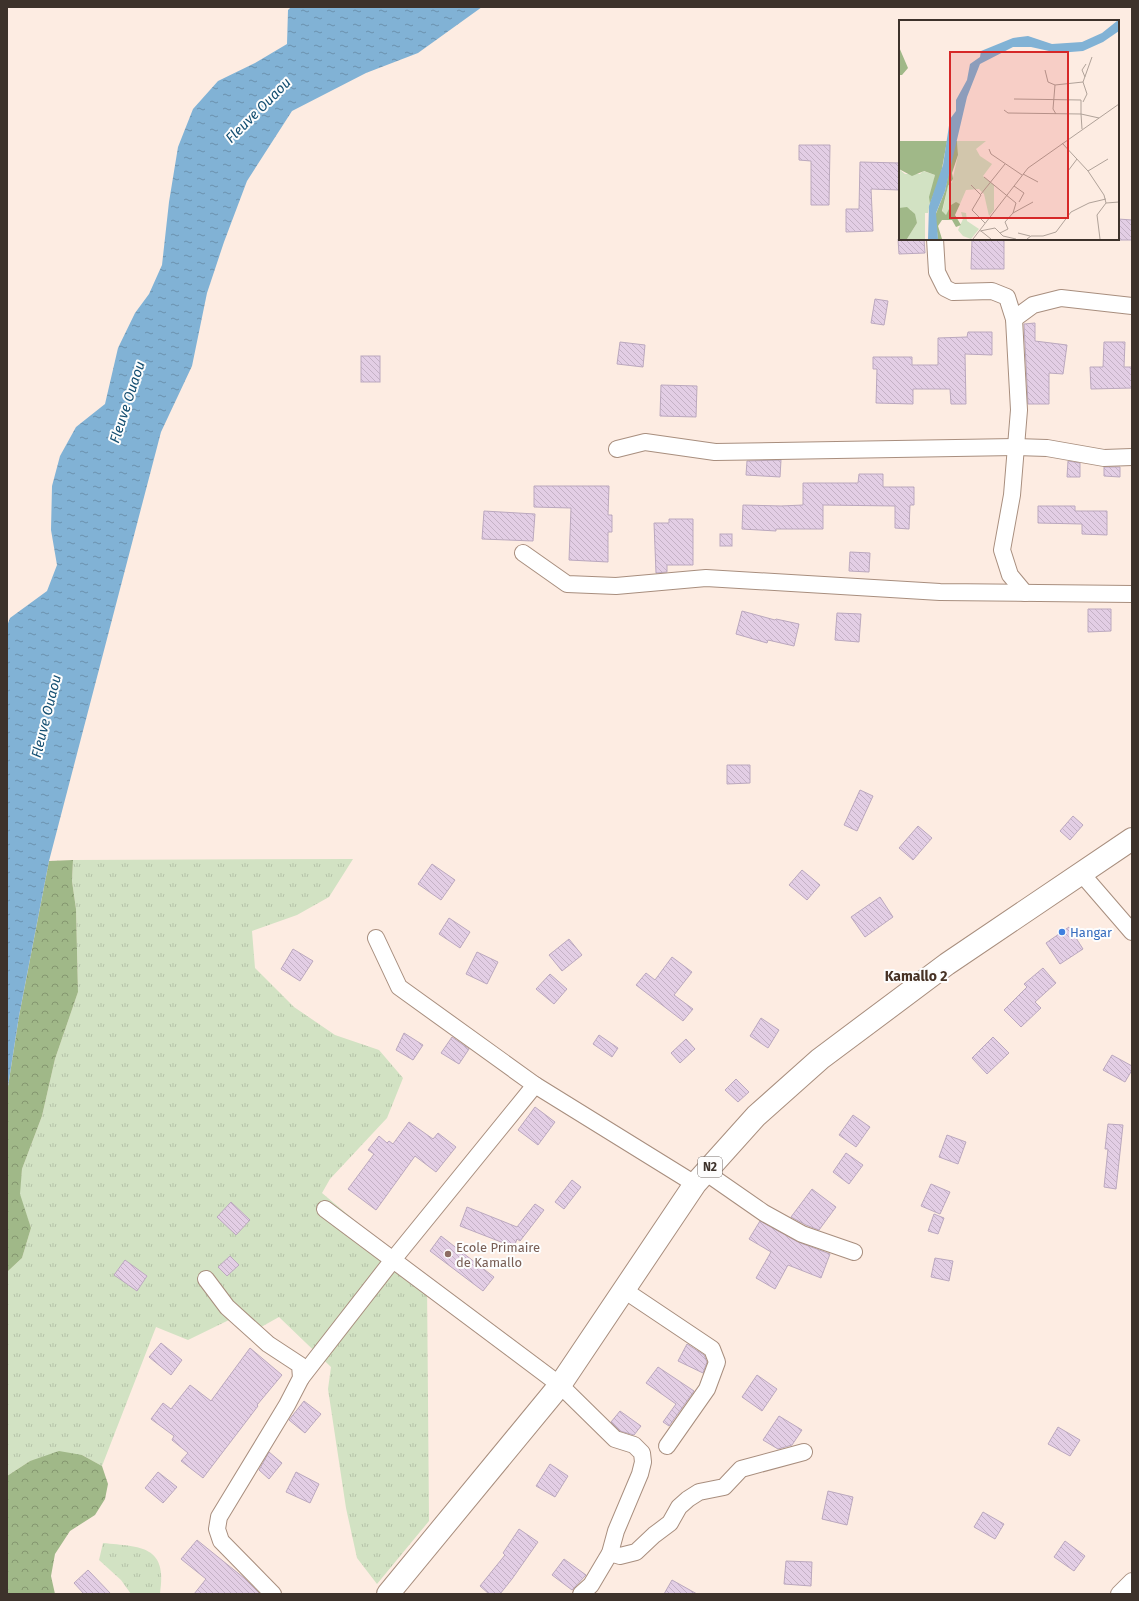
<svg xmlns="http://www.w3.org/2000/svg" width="1139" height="1601" font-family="'Fira Sans',sans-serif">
  <defs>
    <pattern id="grass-tufts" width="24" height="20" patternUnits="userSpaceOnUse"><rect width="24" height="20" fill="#d2e2c3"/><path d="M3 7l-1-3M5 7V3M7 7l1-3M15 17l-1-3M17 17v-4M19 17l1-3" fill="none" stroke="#b5c2a8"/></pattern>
    <pattern id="forest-crowns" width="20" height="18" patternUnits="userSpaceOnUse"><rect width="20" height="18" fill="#a0b888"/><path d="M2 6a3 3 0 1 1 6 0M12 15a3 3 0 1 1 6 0" fill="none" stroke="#84966f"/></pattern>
    <pattern id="water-ripples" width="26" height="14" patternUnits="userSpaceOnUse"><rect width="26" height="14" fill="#81b2d5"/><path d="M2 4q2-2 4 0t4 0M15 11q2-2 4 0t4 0" fill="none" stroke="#6b91ad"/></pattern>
    <pattern id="building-back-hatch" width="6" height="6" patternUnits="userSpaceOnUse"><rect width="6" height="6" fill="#e3cee5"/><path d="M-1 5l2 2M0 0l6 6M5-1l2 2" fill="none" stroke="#c4b1c5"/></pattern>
  </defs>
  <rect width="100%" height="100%" fill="#fdece2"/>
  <!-- grass -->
  <g fill="url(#grass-tufts)">
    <path d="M353 859 329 897 297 915 252 931 255 968 294 1007 335 1035 379 1050 403 1078 387 1118 330 1179 322 1193 427 1281 429 1521 377 1584 357 1558 346 1508 328 1389 331 1367 279 1317 247 1335 229 1320 188 1340 156 1327 102 1466 82 1455 30 1461 7 1476V1272L22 1258 31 1228 19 1194 22 1169 42 1116 55 1059 78 992 76 909 72 881 73 860Z"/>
    <path d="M103 1543C141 1547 168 1545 160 1594H131L121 1580 99 1560Z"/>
  </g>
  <!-- forest -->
  <g fill="url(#forest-crowns)">
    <path d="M73 860 72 881 76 909 78 992 55 1059 42 1116 22 1169 20 1194 31 1228 22 1258 7 1272V1093L19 1016 49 861Z"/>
    <path d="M59 1451 82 1455 102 1466 108 1484 105 1499 95 1515 70 1531 55 1554 51 1576 55 1594H7V1476L30 1461Z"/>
  </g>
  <!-- water -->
  <path fill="url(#water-ripples)" d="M291 7H482L418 53 366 73 292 111 247 181 224 242 207 293 192 366 161 432 49 861 19 1016 7 1093V626L10 618 47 591 57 565 51 530 52 486 60 456 76 427 105 404 118 348 135 313 149 294 162 265 169 202 178 147 193 109 218 81 255 63 287 44 288 10Z"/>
  <!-- building -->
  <g fill="url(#building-back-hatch)" stroke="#bba8be">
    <path d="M799 145H830L829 205H811V161L799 160Z"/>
    <path d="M860 162 900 163V190L871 189 873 231 846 232V209H859Z"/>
    <path d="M1118 219 1132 220V240H1118Z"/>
    <path d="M898 239H924L925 253 899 254Z"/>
    <path d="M972 240H1004V269H971Z"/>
    <path d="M875 299 888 301 884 325 871 323Z"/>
    <path d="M1035 323V341L1067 345 1063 374 1049 373V404H1028L1024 324Z"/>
    <path d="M968 332H992V355L965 354 966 404H951L950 389H913V404L876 403 877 369H873V357H912V365H938V338L967 337Z"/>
    <path d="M620 342 645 345 643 367 617 364Z"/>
    <path d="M1104 342H1125L1124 367H1132V388L1091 389 1090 367H1103Z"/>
    <rect x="361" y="356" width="19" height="26"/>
    <path d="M661 385 697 386 696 417 660 416Z"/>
    <path d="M781 460 780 477 746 475 747 461Z"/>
    <path d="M1068 461 1080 463V477H1067Z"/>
    <path d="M1104 467H1120V477L1104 476Z"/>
    <path d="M859 474H883V487H914V505H910L909 529 895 528V506L823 505V529H776V531L742 529 743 505 781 506 803 505V483H858Z"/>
    <path d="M534 486H609L608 515H612V532H608V562L569 560 571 508 534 507Z"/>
    <path d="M1038 506H1075V511H1107V535L1082 534V524L1038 523Z"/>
    <path d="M484 511 535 514 533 541 482 539Z"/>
    <path d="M669 519H693V565H667V572L656 573 654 523H669Z"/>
    <rect x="720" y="534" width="12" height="12"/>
    <path d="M850 552 870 553 869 572 849 571Z"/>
    <path d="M1088 609H1111V631L1088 632Z"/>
    <path d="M742 611 775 620 776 619 799 624 794 646 768 640 767 643 736 634Z"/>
    <path d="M837 613 861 614 859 642 835 640Z"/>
    <path d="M727 765H750V783L727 784Z"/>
    <path d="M860 790 873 796 857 831 844 825Z"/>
    <path d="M1073 816 1083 825 1070 840 1060 831Z"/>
    <path d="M918 826 932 838 913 860 899 848Z"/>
    <path d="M432 864 455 880 441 900 418 884Z"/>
    <path d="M802 870 820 885 807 900 789 885Z"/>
    <path d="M880 897 893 917 865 937 851 917Z"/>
    <path d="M449 918 470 932 460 948 439 934Z"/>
    <path d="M1069 927 1083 949 1060 964 1046 943Z"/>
    <path d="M569 939 582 955 562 971 549 955Z"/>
    <path d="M293 949 313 961 300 981 281 969Z"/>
    <path d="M477 952 498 962 487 984 466 974Z"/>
    <path d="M672 957 692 972 674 995 693 1009 683 1021 636 985 646 973 655 980Z"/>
    <path d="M1043 968 1056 983 1035 1002 1041 1008 1021 1027 1004 1010 1027 987 1024 984Z"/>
    <path d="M550 974 567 989 554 1004 536 989Z"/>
    <path d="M761 1018 779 1030 768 1048 750 1036Z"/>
    <path d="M404 1033 423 1045 413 1060 396 1050Z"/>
    <path d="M599 1035 618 1048 612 1057 593 1044Z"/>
    <path d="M452 1037 469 1049 459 1064 441 1053Z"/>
    <path d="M993 1037 1009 1053 987 1074 972 1058Z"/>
    <path d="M686 1039 695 1049 680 1063 671 1053Z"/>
    <path d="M1112 1055 1132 1066V1070L1125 1082 1103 1070Z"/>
    <path d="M736 1079 749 1092 738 1102 725 1090Z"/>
    <path d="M535 1107 555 1122 538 1145 518 1130Z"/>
    <path d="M853 1115 870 1127 856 1147 839 1135Z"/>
    <path d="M409 1122 433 1139 438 1133 456 1147 436 1172 415 1156 376 1210 348 1189 374 1154 368 1150 379 1136 387 1143 389 1141 393 1144Z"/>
    <path d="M1108 1124 1123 1125 1116 1189 1104 1187 1108 1149H1105Z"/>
    <path d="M947 1135 966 1142 958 1164 939 1157Z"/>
    <path d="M846 1153 863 1165 849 1184 833 1172Z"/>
    <path d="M572 1180 581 1187 564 1209 555 1202Z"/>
    <path d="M931 1184 950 1192 940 1214 921 1206Z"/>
    <path d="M812 1189 836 1207 819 1230 806 1225 791 1217Z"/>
    <path d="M231 1202 250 1220 236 1235 217 1217Z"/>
    <path d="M535 1204 544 1210 520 1241 517 1239 514 1247 460 1226 467 1207 517 1227Z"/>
    <path d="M934 1214 944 1218 938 1234 928 1231Z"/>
    <path d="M760 1221 798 1242 830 1254 821 1278 788 1265 775 1289 756 1278 771 1252 749 1239Z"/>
    <path d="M441 1236 494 1277 483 1291 430 1251Z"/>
    <path d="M230 1256 239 1265 227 1276 218 1267Z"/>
    <path d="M935 1258 953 1261 949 1281 931 1277Z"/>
    <path d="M125 1260 147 1276 137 1291 114 1275Z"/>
    <path d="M161 1343 182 1360 171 1375 149 1357Z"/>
    <path d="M687 1344 704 1355 707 1362 703 1373 678 1361Z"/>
    <path d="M250 1348 282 1375 257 1405 258 1406 203 1478 181 1461 188 1453 172 1440 174 1436 151 1419 163 1403 171 1409 190 1385 211 1401Z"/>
    <path d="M658 1367 694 1391 669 1426 663 1422 676 1404 646 1383Z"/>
    <path d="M757 1375 777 1389 762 1411 742 1397Z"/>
    <path d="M304 1401 321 1414 305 1433 289 1420Z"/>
    <path d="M620 1411 641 1426 634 1435 620 1431 611 1422Z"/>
    <path d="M779 1416 802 1430 792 1445 778 1449 763 1440Z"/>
    <path d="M1058 1427 1080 1440 1070 1456 1048 1444Z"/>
    <path d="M269 1452 282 1463 269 1479 259 1470Z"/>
    <path d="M550 1464 568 1476 555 1497 536 1486Z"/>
    <path d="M158 1472 177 1487 163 1503 145 1488Z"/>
    <path d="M296 1472 319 1484 310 1503 286 1492Z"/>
    <path d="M828 1491 853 1497 847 1525 822 1519Z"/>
    <path d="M983 1512 1004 1524 995 1539 974 1527Z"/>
    <path d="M519 1529 538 1542 512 1579 500 1594H489L480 1586 505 1555 503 1553Z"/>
    <path d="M197 1540 244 1578 260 1594H194L206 1579 181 1559Z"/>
    <path d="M1065 1541 1085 1556 1074 1571 1054 1557Z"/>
    <path d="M564 1559 586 1575 572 1590 552 1575Z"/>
    <path d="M786 1561 812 1562 811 1586 784 1584Z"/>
    <path d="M88 1570 111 1594H84L74 1583Z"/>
    <path d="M672 1580 697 1594H664Z"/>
  </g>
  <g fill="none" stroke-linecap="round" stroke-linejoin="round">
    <defs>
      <g id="street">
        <path d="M935 239 937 272 945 288 953 292 992 291 1007 297 1014 319 1019 410 1012 495 1002 550 1010 575 1025 593"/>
        <path d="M1014 319 1033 305 1061 298 1132 306"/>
        <path d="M617 449 645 442 715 452 1015 447 1047 448 1104 458 1132 457"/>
        <path d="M523 553 567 584 616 586 706 578 940 592 1132 594"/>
        <path d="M1081 873 1132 932"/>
        <path d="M376 938 399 987 535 1085 695 1184"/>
        <path d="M705 1172 764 1213 802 1234 854 1252"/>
        <path d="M325 1209 560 1385 615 1439 634 1445 642 1453 643 1462 640 1474 616 1531 610 1553 591 1585 581 1594"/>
        <path d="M206 1279 227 1307 268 1344 300 1365 301 1378 287 1405 219 1517 217 1529 221 1541 273 1594"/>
        <path d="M624 1290 712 1349 717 1362 707 1389 667 1446"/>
        <path d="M301 1378 392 1261 535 1085"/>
        <path d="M610 1553 620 1556 636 1552 654 1535 670 1523 679 1507 688 1499 699 1492 724 1487 741 1469 804 1452"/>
        <path d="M1119 1594 1132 1581"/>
      </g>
      <path id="highway" d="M388 1594 560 1385 695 1184 756 1116 820 1059 947 964 1132 839"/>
    </defs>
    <!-- street casing -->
    <use href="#street" stroke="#a88e7e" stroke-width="18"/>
    <!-- highway casing -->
    <use href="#highway" stroke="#a88e7e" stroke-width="24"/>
    <!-- street -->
    <use href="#street" stroke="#fff" stroke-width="16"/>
    <!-- highway -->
    <use href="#highway" stroke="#fff" stroke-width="22"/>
  </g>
  <!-- markers -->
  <circle fill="#3f7fe0" stroke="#fdfdfd" stroke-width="1.5" cx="1062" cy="932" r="4"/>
  <circle fill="#8d6e63" stroke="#fdfdfd" stroke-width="1.5" cx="448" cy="1254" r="4"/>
  <g text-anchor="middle" stroke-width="4" stroke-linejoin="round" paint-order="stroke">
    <!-- shield labels -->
    <rect fill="#fdfdfd" stroke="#776f6a" stroke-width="1" x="698" y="1157" width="24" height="20" rx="3"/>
    <g font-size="12" font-weight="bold" fill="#3d322b">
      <text x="710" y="1171">N2</text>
    </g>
    <!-- shop labels -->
    <g font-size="13" fill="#366cbe" stroke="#fdfdfd" text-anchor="start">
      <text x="1070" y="937">Hangar</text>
    </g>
    <!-- education labels -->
    <g font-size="13" fill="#785e54" stroke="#fdfdfd" text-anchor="start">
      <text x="456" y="1252">Ecole Primaire<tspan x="456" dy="15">de Kamallo</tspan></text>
    </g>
    <!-- water labels -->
    <g font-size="14" font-style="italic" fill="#134e71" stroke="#fdfdfd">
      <text transform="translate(258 110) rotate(-45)" y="5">Fleuve Ouaou</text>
      <text transform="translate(127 402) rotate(-72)" y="5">Fleuve Ouaou</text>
      <text transform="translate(46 716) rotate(-76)" y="5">Fleuve Ouaou</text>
    </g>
    <!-- neighbourhood labels -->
    <g font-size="14" font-weight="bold" fill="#463124" stroke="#fdfdfd">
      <text x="916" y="981">Kamallo 2</text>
    </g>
  </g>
  <!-- overview -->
  <g transform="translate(899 20)">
    <rect width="220" height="220" fill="#fdece2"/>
    <path d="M58 121H87L77 129 81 136 93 144 84 156 95 165V190L90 196 85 174 80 169 67 170 61 184 59 183 47 195 43 193 49 166 53 162 59 135ZM0 149 6 154H21L24 151 36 155 29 193H26V219H8L18 203 11 189 0 188ZM62 192 67 193 68 201 80 209 72 219 64 216 59 210 64 199Z" fill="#d2e2c3"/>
    <path d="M0 27 9 48 3 55H0ZM0 121H48L42 154 31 184 30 177 36 155 25 151 13 156 0 149ZM56 121H58L59 135 53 153 54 159 49 166 43 191 47 195 52 185 57 182 61 184 56 195 62 205 57 207 53 200H43L39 206 43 219H39L36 196 46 171ZM8 187 16 194 18 203 8 219H0V188Z" fill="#a0b888"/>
    <path d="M218 1H220V11L204 22 184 31 159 33 132 27H114L81 44 68 77 46 171 37 193 39 219H29L30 186 44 145 51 99 57 91V80L68 60 71 44 81 37 82 31 114 18 129 16 153 24 183 22 203 13Z" fill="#81b2d5"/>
    <path fill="none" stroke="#b0a299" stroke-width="1" d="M146 50 149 62 156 65M186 57 183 50 187 44M184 62 193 37M156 65 184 62 188 74 184 82M156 65 154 89 157 94M115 79 182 80V94L200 98M105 90 109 93 182 94 183 109M163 123 189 151 205 175 207 183 198 195 201 219M90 129 92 134 123 155M169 151 178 139M189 151 209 139M124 154 139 162M85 157 117 183 114 193 106 202 109 209 101 213M72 165 82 175 73 190 86 203M115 166 125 173 120 182M82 174 106 144M207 183 220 182M114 193 134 182M81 211 96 208 104 216 117 219M82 211 92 219M119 213 131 216M74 219 129 148 220 84M128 219 132 216H144L157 212 172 192 190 183 207 179"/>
    <path fill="#d62828" fill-opacity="0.15" stroke="#d62828" stroke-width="2" d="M51 32H169V198H51Z"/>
    <rect width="220" height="220" fill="none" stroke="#3d322b" stroke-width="2"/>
  </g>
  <!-- border -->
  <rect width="1139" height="1601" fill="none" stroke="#3d322b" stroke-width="16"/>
</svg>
